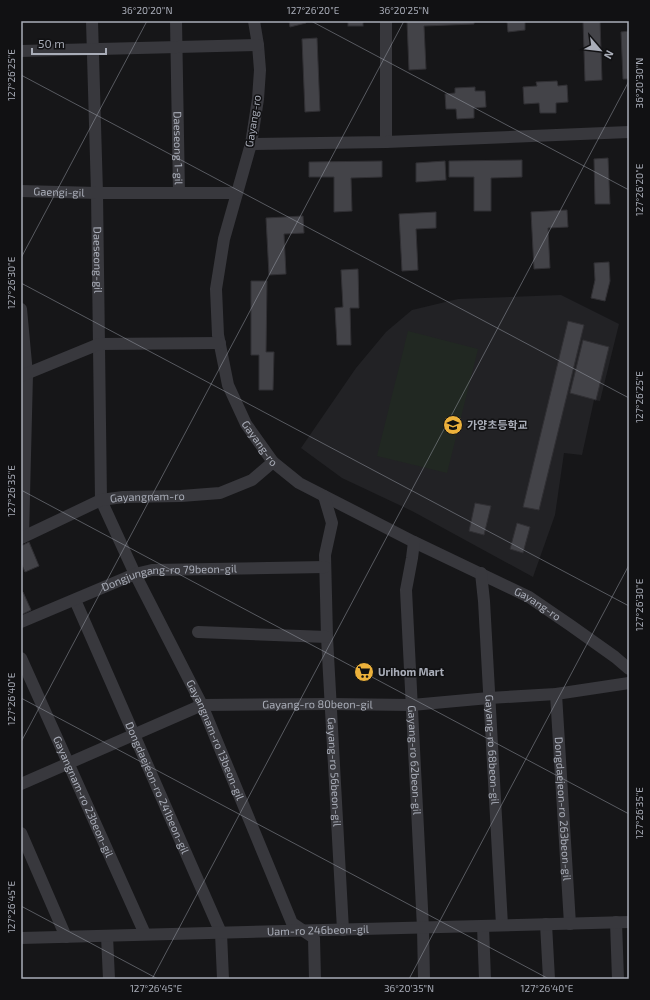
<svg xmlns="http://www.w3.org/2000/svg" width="650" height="1000" font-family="'Exo 2','Noto Sans KR',sans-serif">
  <rect width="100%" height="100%" fill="#161618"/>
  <!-- built -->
  <path fill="#222225" d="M561 295 619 324 600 401 594 400 582 455 564 453 555 515 533 577 412 511 342 478 301 448 356 368 386 332 412 310 458 299Z"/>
  <!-- green -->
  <path fill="#212822" d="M408 331 478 349 447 473 377 456Z"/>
  <!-- building -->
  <g fill="#434348" stroke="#313034">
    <path d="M289 21H306V23L290 27Z"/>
    <rect x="348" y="21" width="15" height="5"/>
    <path d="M407 21H474V24L424 26 426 69 409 70Z"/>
    <path d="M507 21H525V30L508 32Z"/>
    <path d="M583 21H600L602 80 585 81Z"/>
    <path d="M629 31V79H623L621 32Z"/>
    <path d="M317 38 320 111 305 112 302 39Z"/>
    <path d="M557 81 558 86 567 85 568 102 556 103V113H540L539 103 524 104 523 87 537 86 536 82Z"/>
    <path d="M475 87V91H485L486 107 474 108V118L457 119 456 109H446L445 94 455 93V88Z"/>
    <path d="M608 158 610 204H595L594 159Z"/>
    <path d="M522 160V177L491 178V211H474V177H449V161Z"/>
    <path d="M382 161V177L351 178 352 211 334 212V177H309V162Z"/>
    <path d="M445 161 446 180 416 182V163Z"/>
    <path d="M567 210 568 227 548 228 550 268 534 269 531 212Z"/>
    <path d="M436 212V228L416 229 418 270 402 271 399 214Z"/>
    <path d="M303 216 304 233 284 234 286 274 269 275 266 218Z"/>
    <path d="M609 262 610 281 605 301 591 298 595 280 594 263Z"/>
    <path d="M358 269 359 308H350L351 345H337L335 308 343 307 341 270Z"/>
    <path d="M251 281H267L266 352H274L273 390H259V355H251Z"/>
    <path d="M568 321 584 325 539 510 523 507Z"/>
    <path d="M583 340 609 347 596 400 570 393Z"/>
    <path d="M475 503 491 506 484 535 469 531Z"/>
    <path d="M517 523 530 527 523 553 510 549Z"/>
    <path d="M29 542 39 566 25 572 21 563V546Z"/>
    <path d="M23 592 31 610 21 615V593Z"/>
  </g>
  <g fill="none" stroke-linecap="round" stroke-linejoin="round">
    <!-- minor -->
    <g stroke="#38383d" stroke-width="12">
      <path id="s1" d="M92 21 97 193 101 500 135 574 202 705 292 923 314 938 315 979"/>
      <path id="s2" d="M176 21 179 193"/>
      <path id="s3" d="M254 21 258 45 260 70 258 99 251 144 224 239 216 289 218 335 228 385 246 424 273 462 299 483 414 542 529 597 570 625 615 657 629 669"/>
      <path d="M386 21V142"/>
      <path d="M21 51 258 45"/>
      <path d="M251 144 386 142 629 132"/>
      <path id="s4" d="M21 191 97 193H237"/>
      <path d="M21 309 27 374 23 537"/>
      <path d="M21 376 99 344 220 343"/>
      <path id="s5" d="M324 496 332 523 325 555 327 637 343 930"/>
      <path id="s6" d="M21 538 101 500 123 497 181 496 220 493 252 480 273 462"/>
      <path id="s7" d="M414 542 412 558 406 590 423 928 424 979"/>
      <path id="s8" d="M481 573 484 601 502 925"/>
      <path id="s9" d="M75 600 221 933 223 979"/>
      <path id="s10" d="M21 622 135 574 152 570 325 567"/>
      <path d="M198 632 327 637"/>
      <path id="s11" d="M21 658 145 934"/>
      <path id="s12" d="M556 694 570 924"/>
      <path id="s13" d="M21 784 202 705 330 704 412 705 489 698 556 694 629 683"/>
      <path d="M21 833 66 937"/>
      <path d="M616 922 618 979"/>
      <path d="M546 924 549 979"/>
      <path d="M483 926 485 979"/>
      <path d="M107 936 109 979"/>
      <path id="s14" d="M21 938 629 922"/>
    </g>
  </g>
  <!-- ticks -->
  <path fill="none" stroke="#a9adb8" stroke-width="1" stroke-opacity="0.45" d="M311 21 629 190M21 75 629 398M21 258 147 21M21 283 629 606M21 490 629 814M21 698 549 979M21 742 404 21M21 906 158 979M152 979 629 81M409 979 629 565"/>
  <!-- icons -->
  <defs>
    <symbol id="school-disc" viewBox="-11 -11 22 22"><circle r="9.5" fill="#ecb13b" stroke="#111113"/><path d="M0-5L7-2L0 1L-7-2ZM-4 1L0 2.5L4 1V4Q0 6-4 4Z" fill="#111"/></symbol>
    <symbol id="supermarket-disc" viewBox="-11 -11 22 22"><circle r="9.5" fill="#ecb13b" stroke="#111113"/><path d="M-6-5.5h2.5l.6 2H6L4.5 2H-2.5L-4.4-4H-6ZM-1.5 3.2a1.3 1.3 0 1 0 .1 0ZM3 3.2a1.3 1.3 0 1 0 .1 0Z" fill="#111"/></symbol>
  </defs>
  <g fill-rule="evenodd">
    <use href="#school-disc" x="442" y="414" width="22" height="22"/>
    <use href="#supermarket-disc" x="353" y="661" width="22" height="22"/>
  </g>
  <g text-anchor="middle" stroke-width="3" stroke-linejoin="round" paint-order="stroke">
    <!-- street labels -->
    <g font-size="11" fill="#a9adb8" stroke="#111113">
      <text transform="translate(253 121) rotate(-81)" y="4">Gayang-ro</text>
      <text dy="4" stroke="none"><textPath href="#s2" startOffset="127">Daeseong 1-gil</textPath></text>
      <text dy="4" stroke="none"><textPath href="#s4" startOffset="38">Gaengi-gil</textPath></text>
      <text dy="4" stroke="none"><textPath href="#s1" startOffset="239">Daeseong-gil</textPath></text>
      <text dy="4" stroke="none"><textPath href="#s3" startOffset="437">Gayang-ro</textPath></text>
      <text dy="4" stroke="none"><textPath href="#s6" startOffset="135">Gayangnam-ro</textPath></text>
      <text dy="4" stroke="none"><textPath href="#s10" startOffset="157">Dongjungang-ro 79beon-gil</textPath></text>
      <text dy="4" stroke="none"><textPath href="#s3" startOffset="761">Gayang-ro</textPath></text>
      <text dy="4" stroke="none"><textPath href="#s13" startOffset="313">Gayang-ro 80beon-gil</textPath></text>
      <text dy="4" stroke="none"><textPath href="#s1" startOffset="745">Gayangnam-ro 13beon-gil</textPath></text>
      <text dy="4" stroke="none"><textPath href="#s8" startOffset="177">Gayang-ro 68beon-gil</textPath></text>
      <text dy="4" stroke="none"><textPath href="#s7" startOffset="219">Gayang-ro 62beon-gil</textPath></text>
      <text dy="4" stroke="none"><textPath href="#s5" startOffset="278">Gayang-ro 56beon-gil</textPath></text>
      <text dy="4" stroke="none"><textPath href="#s9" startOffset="205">Dongdaejeon-ro 241beon-gil</textPath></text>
      <text dy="4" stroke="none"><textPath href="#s11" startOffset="152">Gayangnam-ro 23beon-gil</textPath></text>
      <text dy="4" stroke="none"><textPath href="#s12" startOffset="115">Dongdaejeon-ro 263beon-gil</textPath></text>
      <text dy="4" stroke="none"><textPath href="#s14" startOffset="297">Uam-ro 246beon-gil</textPath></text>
    </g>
    <!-- poi labels -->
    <g font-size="11" font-weight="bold" fill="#a9adb8" stroke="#111113" text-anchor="start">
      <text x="467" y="429">가양초등학교</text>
      <text x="378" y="676">Urihom Mart</text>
    </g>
  </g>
  <!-- border -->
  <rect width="650" height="1000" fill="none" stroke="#111113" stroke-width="44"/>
  <!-- north arrow -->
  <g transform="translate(600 50) rotate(118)" stroke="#111113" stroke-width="3" paint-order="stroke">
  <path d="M0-3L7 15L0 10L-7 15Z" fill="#a9adb8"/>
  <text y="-6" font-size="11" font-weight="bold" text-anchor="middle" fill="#a9adb8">N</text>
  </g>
  <!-- scale -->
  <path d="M32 48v6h74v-6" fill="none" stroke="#a9adb8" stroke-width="2"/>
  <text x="38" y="48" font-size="12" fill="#a9adb8" stroke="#111113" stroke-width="3" paint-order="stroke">50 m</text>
  <rect x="22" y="22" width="606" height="956" fill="none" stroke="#a9adb8" stroke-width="1.5"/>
  <g font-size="10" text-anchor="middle" fill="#a9adb8">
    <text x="147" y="14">36°20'20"N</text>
    <text x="313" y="14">127°26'20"E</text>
    <text x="404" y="14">36°20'25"N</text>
    <text transform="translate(11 75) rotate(-90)" y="4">127°26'25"E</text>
    <text transform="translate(639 83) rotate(-90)" y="4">36°20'30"N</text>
    <text transform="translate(639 190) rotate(-90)" y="4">127°26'20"E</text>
    <text transform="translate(11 283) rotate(-90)" y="4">127°26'30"E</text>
    <text transform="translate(639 397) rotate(-90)" y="4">127°26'25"E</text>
    <text transform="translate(11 491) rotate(-90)" y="4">127°26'35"E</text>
    <text transform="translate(639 605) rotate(-90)" y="4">127°26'30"E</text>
    <text transform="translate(11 699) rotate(-90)" y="4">127°26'40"E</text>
    <text transform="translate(639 813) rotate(-90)" y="4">127°26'35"E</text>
    <text transform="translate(11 907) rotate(-90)" y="4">127°26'45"E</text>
    <text x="156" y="992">127°26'45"E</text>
    <text x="409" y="992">36°20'35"N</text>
    <text x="547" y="992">127°26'40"E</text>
  </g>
</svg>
